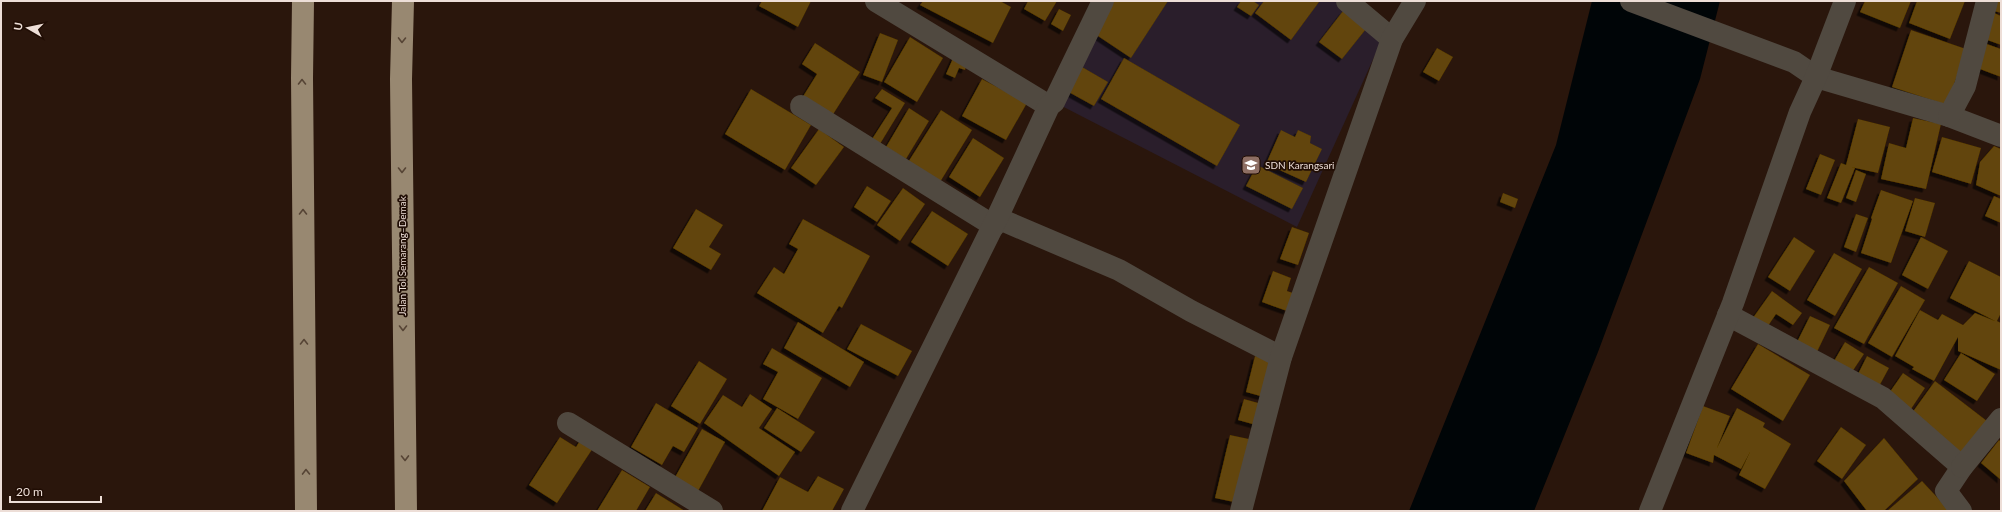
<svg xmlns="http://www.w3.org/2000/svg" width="2002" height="512" font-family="Lato,sans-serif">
  <defs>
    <filter id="shadow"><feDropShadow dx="-3.5" dy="3.5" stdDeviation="0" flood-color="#0009"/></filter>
  </defs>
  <rect width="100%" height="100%" fill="#2a160c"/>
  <!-- education -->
  <path fill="#2a1e2b" d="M1107 1H1345L1385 33 1297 227 1054 102Z"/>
  <!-- water -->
  <path fill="#000507" d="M1592 1H1720L1700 79 1598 352 1534 511H1409L1556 145Z"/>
  <!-- building -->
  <g fill="#624407" filter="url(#shadow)">
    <path d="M762 1H811L798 27 759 6Z"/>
    <path d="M923 1H1000L1011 7 993 43 920 5Z"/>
    <path d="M1028 1H1057L1045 21 1024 9Z"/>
    <path d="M1099 1H1168L1131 58 1083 26Z"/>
    <path d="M1241 1H1253L1259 5 1251 16 1237 7Z"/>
    <path d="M1264 1H1318L1319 2 1291 40 1255 13Z"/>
    <path d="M1865 1H1911L1900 28 1860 12Z"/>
    <path d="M1917 1H1965L1950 39 1909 23Z"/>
    <path d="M1997 1H2001V13L1994 11Z"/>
    <path d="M1059 9 1071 15 1063 31 1051 24Z"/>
    <path d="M1343 11 1366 29 1342 59 1319 42Z"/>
    <path d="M1992 12 2001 16V45L1982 38Z"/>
    <path d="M1911 30 1966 49 1947 105 1892 87Z"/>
    <path d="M880 33 898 40 882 82 863 75Z"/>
    <path d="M910 37 943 58 917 102 884 82Z"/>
    <path d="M1981 42 2001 49V77L1972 66Z"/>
    <path d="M815 43 860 72 832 116 802 98 817 74 802 64Z"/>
    <path d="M1437 48 1453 57 1439 81 1423 72Z"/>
    <path d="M954 56 968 61 965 70 959 68 955 78 946 74Z"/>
    <path d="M1124 58 1240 125 1217 166 1101 99Z"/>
    <path d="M1070 60 1108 82 1094 106 1056 85Z"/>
    <path d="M982 79 1027 103 1006 140 962 116Z"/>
    <path d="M751 89 811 125 785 170 725 134Z"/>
    <path d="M882 89 905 103 880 144 872 139 892 108 875 98Z"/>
    <path d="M909 108 929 121 906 159 886 147Z"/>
    <path d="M941 110 972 130 937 187 905 167Z"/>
    <path d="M1913 118 1941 124 1926 189 1881 179 1889 143 1906 148Z"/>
    <path d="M1858 119 1890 127 1878 173 1851 167 1855 168 1841 203 1827 198 1841 163 1846 165Z"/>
    <path d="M819 129 844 147 816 185 791 168Z"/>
    <path d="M1281 130 1295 137 1298 130 1311 136 1310 143 1322 149 1306 182 1266 164Z"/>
    <path d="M1942 137 1981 148 1971 184 1932 172Z"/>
    <path d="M973 138 1004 158 980 197 949 177Z"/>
    <path d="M1994 146 2001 149V196L1976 185 1980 162Z"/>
    <path d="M1820 154 1835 160 1821 195 1806 189Z"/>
    <path d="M1257 165 1303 188 1292 209 1246 186Z"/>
    <path d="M1856 170 1866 174 1856 202 1846 198Z"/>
    <path d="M867 186 891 201 877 222 854 207Z"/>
    <path d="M903 188 925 204 900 241 877 225Z"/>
    <path d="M1881 190 1913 201 1891 263 1861 253 1872 219 1871 218Z"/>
    <path d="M1503 193 1518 199 1515 208 1500 202Z"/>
    <path d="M1994 196 2001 199V223L1985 216Z"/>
    <path d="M1915 198 1935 203 1925 237 1905 231Z"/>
    <path d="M696 209 723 225 709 247 721 254 711 270 673 248Z"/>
    <path d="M932 211 968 234 948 266 911 242Z"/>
    <path d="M1856 214 1868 218 1856 252 1844 247Z"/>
    <path d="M803 219 870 256 842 308 839 306 823 333 757 293 774 267 784 274 798 249 789 244Z"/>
    <path d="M1292 227 1309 233 1298 265 1280 259Z"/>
    <path d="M1794 237 1815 251 1790 291 1768 277Z"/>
    <path d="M1921 237 1948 251 1928 289 1902 275Z"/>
    <path d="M1834 253 1862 269 1835 316 1807 300Z"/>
    <path d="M1969 261 2001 277V313L1997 321 2001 323V370L1958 351V337L1934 381 1912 369 1914 367 1895 356 1920 310 1938 320 1942 314 1963 325 1975 313 1995 321 1950 298Z"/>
    <path d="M1869 267 1898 283 1864 344 1834 328Z"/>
    <path d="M1273 271 1291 278 1287 291 1293 293 1287 311 1262 302Z"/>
    <path d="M1901 286 1925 300 1892 357 1868 343Z"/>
    <path d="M1772 291 1802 313 1793 325 1776 314 1764 332 1750 322Z"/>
    <path d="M1810 316 1830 325 1816 354 1796 344Z"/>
    <path d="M798 322 864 362 850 387 784 348Z"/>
    <path d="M861 324 912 351 898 376 847 349Z"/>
    <path d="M1845 342 1864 354 1852 372 1834 361Z"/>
    <path d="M1758 344 1810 375 1783 421 1731 389Z"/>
    <path d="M772 348 822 378 798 419 763 399 778 372 763 364Z"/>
    <path d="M1961 353 1995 374 1977 401 1944 380Z"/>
    <path d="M1255 356 1274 361 1264 397 1246 392Z"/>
    <path d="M1867 356 1889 368 1876 392 1855 380Z"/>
    <path d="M699 361 727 379 700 424 671 406Z"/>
    <path d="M1903 373 1925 388 1909 412 1887 396Z"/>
    <path d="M1935 381 1987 421 1960 459 1909 417Z"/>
    <path d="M750 394 772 409 759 428 795 452 779 476 704 423 723 395 742 407Z"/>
    <path d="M1244 399 1262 404 1256 425 1238 420Z"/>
    <path d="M656 403 698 428 684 452 673 446 662 465 631 447Z"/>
    <path d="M1703 406 1730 416 1717 448 1737 408 1765 423 1763 427 1791 444 1765 489 1739 475 1750 452 1741 469 1714 455 1713 463 1686 453Z"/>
    <path d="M777 408 815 432 801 452 764 428Z"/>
    <path d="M1841 427 1866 445 1842 479 1817 461Z"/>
    <path d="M702 429 725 442 697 493 674 479Z"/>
    <path d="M1230 435 1249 439 1234 502 1215 498Z"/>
    <path d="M560 437 576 447 581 439 593 448 557 503 529 485Z"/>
    <path d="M1884 438 1918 479 1884 511H1867L1844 481Z"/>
    <path d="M1999 440 2001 442V480L1981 463Z"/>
    <path d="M622 470 650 487 636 511H597Z"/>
    <path d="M818 476 844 489 832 511H762L780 477 808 492Z"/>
    <path d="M1922 481 1948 509 1946 511H1887Z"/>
    <path d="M656 493 685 511H645Z"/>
  </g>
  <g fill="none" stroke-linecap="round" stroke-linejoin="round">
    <!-- minor -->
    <g stroke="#504940" stroke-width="22">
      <path d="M876 1 1049 106"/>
      <path d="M1347 1 1392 39"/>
      <path d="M1631 1 1794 62 1816 77 1949 116 2001 136"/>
      <path d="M801 106 994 226"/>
      <path d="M1949 116 1965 86 1987 1"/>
      <path d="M997 218 1119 270 1191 311 1281 357"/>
      <path d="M1728 315 1883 398 1962 467 1946 491 1961 511"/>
      <path d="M568 423 712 511"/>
      <path d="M1962 467 2001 419"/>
      <path d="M852 511 997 218 1049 106 1054 102 1103 1"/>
      <path d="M1241 511 1281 357 1392 39 1415 1"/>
      <path d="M1650 511 1733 303 1800 112 1816 77 1845 1"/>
    </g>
    <!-- highway -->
    <g stroke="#988871" stroke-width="22">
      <path d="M303 1 302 78 306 511"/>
      <path d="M403 1 401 79 406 511"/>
    </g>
  </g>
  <!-- one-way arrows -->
  <defs><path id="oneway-chevron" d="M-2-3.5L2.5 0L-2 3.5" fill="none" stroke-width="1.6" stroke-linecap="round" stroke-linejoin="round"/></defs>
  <g stroke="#564435">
    <use href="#oneway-chevron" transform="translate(402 40) rotate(91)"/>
    <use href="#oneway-chevron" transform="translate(302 82) rotate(-90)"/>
    <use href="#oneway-chevron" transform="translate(402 170) rotate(90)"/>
    <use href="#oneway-chevron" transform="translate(303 212) rotate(-90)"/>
    <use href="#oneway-chevron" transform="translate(403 328) rotate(90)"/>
    <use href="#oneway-chevron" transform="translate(304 342) rotate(-90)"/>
    <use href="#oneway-chevron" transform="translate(405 458) rotate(89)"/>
    <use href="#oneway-chevron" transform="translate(306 472) rotate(-91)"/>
  </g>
  <!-- icons -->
  <defs>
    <symbol id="school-square" viewBox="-11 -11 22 22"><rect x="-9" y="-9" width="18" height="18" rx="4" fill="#8d6e63" stroke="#200d04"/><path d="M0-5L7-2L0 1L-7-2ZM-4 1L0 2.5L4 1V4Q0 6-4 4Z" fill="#fff"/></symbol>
  </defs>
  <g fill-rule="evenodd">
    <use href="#school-square" x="1240" y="154" width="22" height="22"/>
  </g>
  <g text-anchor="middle" stroke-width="3.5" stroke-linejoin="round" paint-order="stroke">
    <!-- poi labels -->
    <g font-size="10" fill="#edded7" stroke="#200d04" text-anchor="start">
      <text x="1265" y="169">SDN Karangsari</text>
    </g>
    <!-- street labels -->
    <g font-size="10" fill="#edded7" stroke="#200d04">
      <text transform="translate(402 256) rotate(-90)" y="4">Jalan Tol Semarang–Demak</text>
    </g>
  </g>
  <!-- border -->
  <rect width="2002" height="512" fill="none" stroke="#edded7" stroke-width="4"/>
  <!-- north arrow -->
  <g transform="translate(28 28) rotate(279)" stroke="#200d04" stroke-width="3" paint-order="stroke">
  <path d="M0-3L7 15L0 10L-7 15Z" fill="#edded7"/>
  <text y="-6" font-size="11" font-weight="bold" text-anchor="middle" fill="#edded7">U</text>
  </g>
  <!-- scale -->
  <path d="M10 496v6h91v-6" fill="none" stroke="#edded7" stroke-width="2"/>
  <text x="16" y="496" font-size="12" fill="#edded7" stroke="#200d04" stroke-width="3" paint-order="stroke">20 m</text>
</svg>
